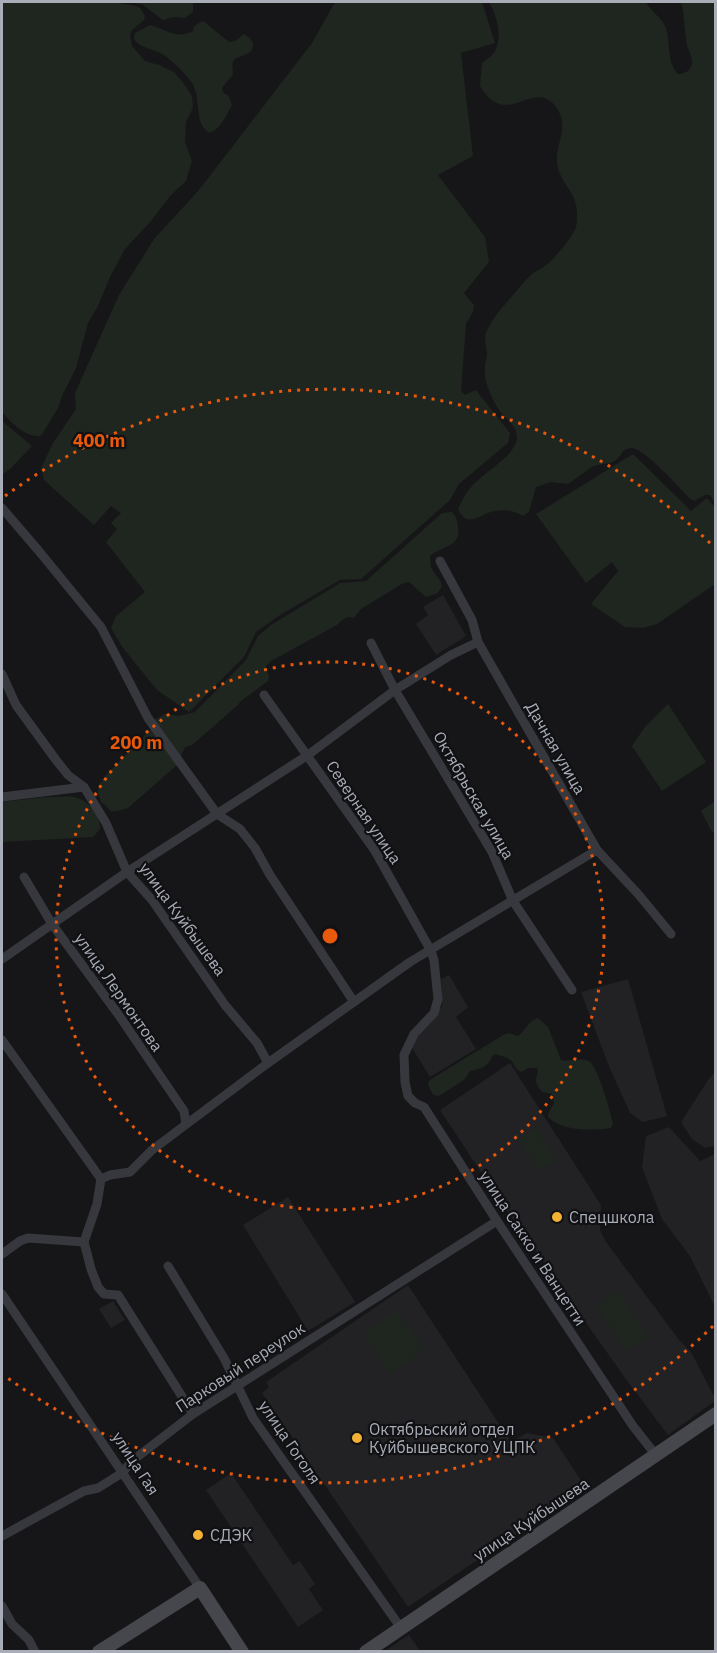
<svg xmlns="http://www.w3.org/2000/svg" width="717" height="1653" font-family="'IBM Plex Sans',sans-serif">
  <rect width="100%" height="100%" fill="#161618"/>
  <!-- built -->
  <g fill="#222225">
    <path d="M443 595 466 636 436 655 416 624 428 615 423 607Z"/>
    <path d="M449 975 468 1007 456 1017 476 1049 430 1077 411 1046 424 1026 442 1007 441 979Z"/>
    <path d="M628 979 667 1116 643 1122 630 1113 608 1064 581 992Z"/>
    <path d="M510 1063 601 1205 600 1230 606 1242 680 1341 691 1352 715 1398V1401L668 1435 625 1378 500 1201 440 1110Z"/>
    <path d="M715 1073V1146L705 1148 692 1139 681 1122 710 1077Z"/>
    <path d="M669 1127 700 1161 715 1154V1307L690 1256 662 1219 642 1167 646 1136Z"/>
    <path d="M288 1197 355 1302 308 1331 243 1225Z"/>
    <path d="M408 1285 511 1442 527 1433 553 1438 586 1488 470 1565 408 1607 262 1393 269 1387 266 1382Z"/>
    <path d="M113 1301 125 1320 111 1328 99 1309Z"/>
    <path d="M231 1473 293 1565 300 1561 315 1584 309 1589 323 1610 298 1627 206 1490Z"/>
    <path d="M409 1635 420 1651H385Z"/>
  </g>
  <!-- green -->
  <g fill="#1e261f">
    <path d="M2 2H113L136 6 140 8 145 16 144 20 132 30 130 35 132 46 145 61 159 65 174 72 182 81 192 96 193 108 186 122 185 142 192 161 186 181 171 195 151 221 125 249 110 277 98 306 88 323 76 368 63 394 58 408 41 436C24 437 13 424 2 412Z"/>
    <path d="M133 2H193V12L185 18 174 17 163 20 143 5Z"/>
    <path d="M335 2H482L495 43 461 53 473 156 438 175 485 237 489 262 464 293 474 305 473 312 466 324 461 391 465 395 476 390 510 433 508 443 459 484 450 500 361 579 340 580 280 615 256 632 244 657 189 712 157 690 123 648 111 628 116 616 145 592 106 542 117 529 111 523 121 513 111 506 94 525 44 480 41 468 53 443 76 409 75 393 119 295 154 239 199 190 312 43Z"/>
    <path d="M489 2H646C651 12 662 17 666 28 671 44 666 61 678 74 683 74 688 72 690 68 695 61 689 52 687 45 684 30 685 16 681 2H715V503L710 495H705L694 501 690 499C681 489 645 449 632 448 628 448 626 450 623 451 614 468 605 461 592 467L568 484 551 482 536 487 529 512 523 516C514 511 506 509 495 511 481 513 467 530 458 509 462 501 465 493 472 486 483 473 517 455 517 437 517 425 503 417 497 407 492 398 485 384 485 373 484 367 486 361 487 355 487 348 483 340 486 333 492 318 502 308 512 296 519 288 525 280 533 273 537 270 542 269 545 266 554 259 573 237 576 227 577 223 577 217 577 213 577 192 559 182 557 163 555 144 569 130 558 110 541 82 519 110 500 104 491 102 485 94 480 86L482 63C486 60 490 57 493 54 504 39 497 16 489 2Z"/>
    <path d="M203 21 229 42 235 41 244 34C248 37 253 39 253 45 253 56 240 54 234 60 231 64 233 69 233 74L222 88 223 93 228 95 232 105C226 115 221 129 210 133 193 125 202 99 192 83 187 75 171 59 162 54 152 48 141 49 134 39L135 33 150 25C166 29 176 40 193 31L194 26Z"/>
    <path d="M2 421 32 446 10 469 2 475Z"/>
    <path d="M633 454 691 511 707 498 715 507V584L657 624 643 628 625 627 591 604 618 571 612 562 586 583 536 514Z"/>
    <path d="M452 512C456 516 457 520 458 526 462 547 441 546 430 556L431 568 441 582 442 586 438 593 426 597 409 582 402 584 361 609 354 618C347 615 342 620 337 625L271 661 266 666 269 677 268 681 241 701 238 705 192 745 185 747 177 765 128 808 117 811H111L101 802 98 793 99 785 106 775 150 730 154 720 165 714 179 716 195 712 246 660 258 636 271 625 340 583 366 581 442 513Z"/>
    <path d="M668 704 706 762 662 791 632 746 645 727Z"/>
    <path d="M46 797C55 798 65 795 75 797 88 800 101 816 100 829L93 837 2 842V802Z"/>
    <path d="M715 801V833L712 832 701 811Z"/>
    <path d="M538 1018 548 1027 561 1060C569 1062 580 1057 589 1061 598 1067 610 1111 613 1123L611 1128C592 1131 562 1131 548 1117 548 1112 552 1107 554 1103L552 1094 542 1092C540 1089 537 1086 536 1082 535 1077 539 1074 537 1068H528L522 1072C513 1069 516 1064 509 1059 506 1057 500 1056 496 1054L492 1056C489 1067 480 1069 470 1071L464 1080 439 1096 433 1095 428 1085 429 1081 433 1078 503 1035 509 1033 518 1036C526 1030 528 1021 538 1018Z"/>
    <path d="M536 1128 556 1161 539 1171 519 1139Z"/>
    <path d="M618 1291 648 1336 627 1351 597 1306Z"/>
    <path d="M397 1310 425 1350 391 1374 363 1334Z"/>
  </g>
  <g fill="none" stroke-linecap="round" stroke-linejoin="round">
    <!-- street -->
    <g stroke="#37383d" stroke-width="9">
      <path d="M2 508 38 550 101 627 148 718 217 814 240 829 255 848 270 875 354 1002"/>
      <path d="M440 561 472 620 478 642 597 850 639 895 671 934"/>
      <path d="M371 643 395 690 492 852 513 901 572 990"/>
      <path d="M2 674 16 705 56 760 68 775 84 787 106 823 127 872 152 900 225 1005 257 1043 268 1063"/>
      <path d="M264 695 375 851 431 951 434 960 438 999 434 1013 414 1034 404 1055 405 1082 408 1096 415 1103 424 1107 497 1221 633 1426 655 1454"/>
      <path d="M2 797 84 787"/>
      <path d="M24 877 52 924 118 1014 184 1111 186 1124"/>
      <path d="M2 959 127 872 308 755 395 690 451 655 478 642"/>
      <path d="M2 1040 101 1179"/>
      <path d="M101 1179 110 1175 130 1172 152 1150 268 1063 410 962 597 850"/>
      <path d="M101 1179 97 1204 84 1242 91 1269 98 1287 104 1294 118 1295 193 1414"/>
      <path d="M2 1254 20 1241 28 1238 84 1242"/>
      <path d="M168 1266 224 1358 253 1418 401 1628"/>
      <path d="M2 1294 200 1588"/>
      <path d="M2 1536 84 1491 98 1488 122 1473 132 1461 193 1414 497 1221"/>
      <path d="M2 1606 12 1624 29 1640 35 1652"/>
    </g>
    <!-- secondary -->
    <g stroke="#45474d" stroke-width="14">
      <path d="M99 1652 200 1588 242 1652"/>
      <path d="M366 1652 716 1414"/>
    </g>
  </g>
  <!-- distance rings -->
  <g fill="none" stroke="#e8590c" stroke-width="3" stroke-dasharray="3 6">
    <circle cx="330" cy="936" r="274"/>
    <path d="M713 1326A547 547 0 0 1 5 1376M5 496A547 547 0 0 1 713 546"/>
  </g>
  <!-- markers -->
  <g fill="#f2b134" stroke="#111113" stroke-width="2">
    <circle cx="557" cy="1217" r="6"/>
    <circle cx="357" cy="1438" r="6"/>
    <circle cx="198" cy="1535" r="6"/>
  </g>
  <g text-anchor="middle" stroke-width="4.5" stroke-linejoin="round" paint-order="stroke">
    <!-- street labels -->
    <g font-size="16" fill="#a8adb8" stroke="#111113">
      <text transform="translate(556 748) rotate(60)" y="6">Дачная улица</text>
      <text transform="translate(474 795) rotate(60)" y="6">Октябрьская улица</text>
      <text transform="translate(364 812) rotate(56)" y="6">Северная улица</text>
      <text transform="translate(183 919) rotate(54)" y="6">улица Куйбышева</text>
      <text transform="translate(119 992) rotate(55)" y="6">улица Лермонтова</text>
      <text transform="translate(533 1248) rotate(57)" y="6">улица Сакко и Ванцетти</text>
      <text transform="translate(240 1367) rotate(-33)" y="6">Парковый переулок</text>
      <text transform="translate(290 1442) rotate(56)" y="6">улица Гоголя</text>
      <text transform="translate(136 1463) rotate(57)" y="6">улица Гая</text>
      <text transform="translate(531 1519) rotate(-34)" y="6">улица Куйбышева</text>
    </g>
    <!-- poi labels -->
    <g font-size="16" fill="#a8adb8" stroke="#111113" text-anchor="start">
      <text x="569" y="1223">Спецшкола</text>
      <text x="369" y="1435">Октябрьский отдел<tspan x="369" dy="18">Куйбышевского УЦПК</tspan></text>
      <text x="210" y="1541">СДЭК</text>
    </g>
  </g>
  <circle cx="330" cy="936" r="9" fill="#e8590c" stroke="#111113" stroke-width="3"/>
  <g font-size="18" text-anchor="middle" font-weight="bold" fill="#e8590c" stroke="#111113" stroke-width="4.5" stroke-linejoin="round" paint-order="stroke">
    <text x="99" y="447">400 m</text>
    <text x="136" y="749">200 m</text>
  </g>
  <!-- border -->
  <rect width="717" height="1653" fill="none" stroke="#a8adb8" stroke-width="6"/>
</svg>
